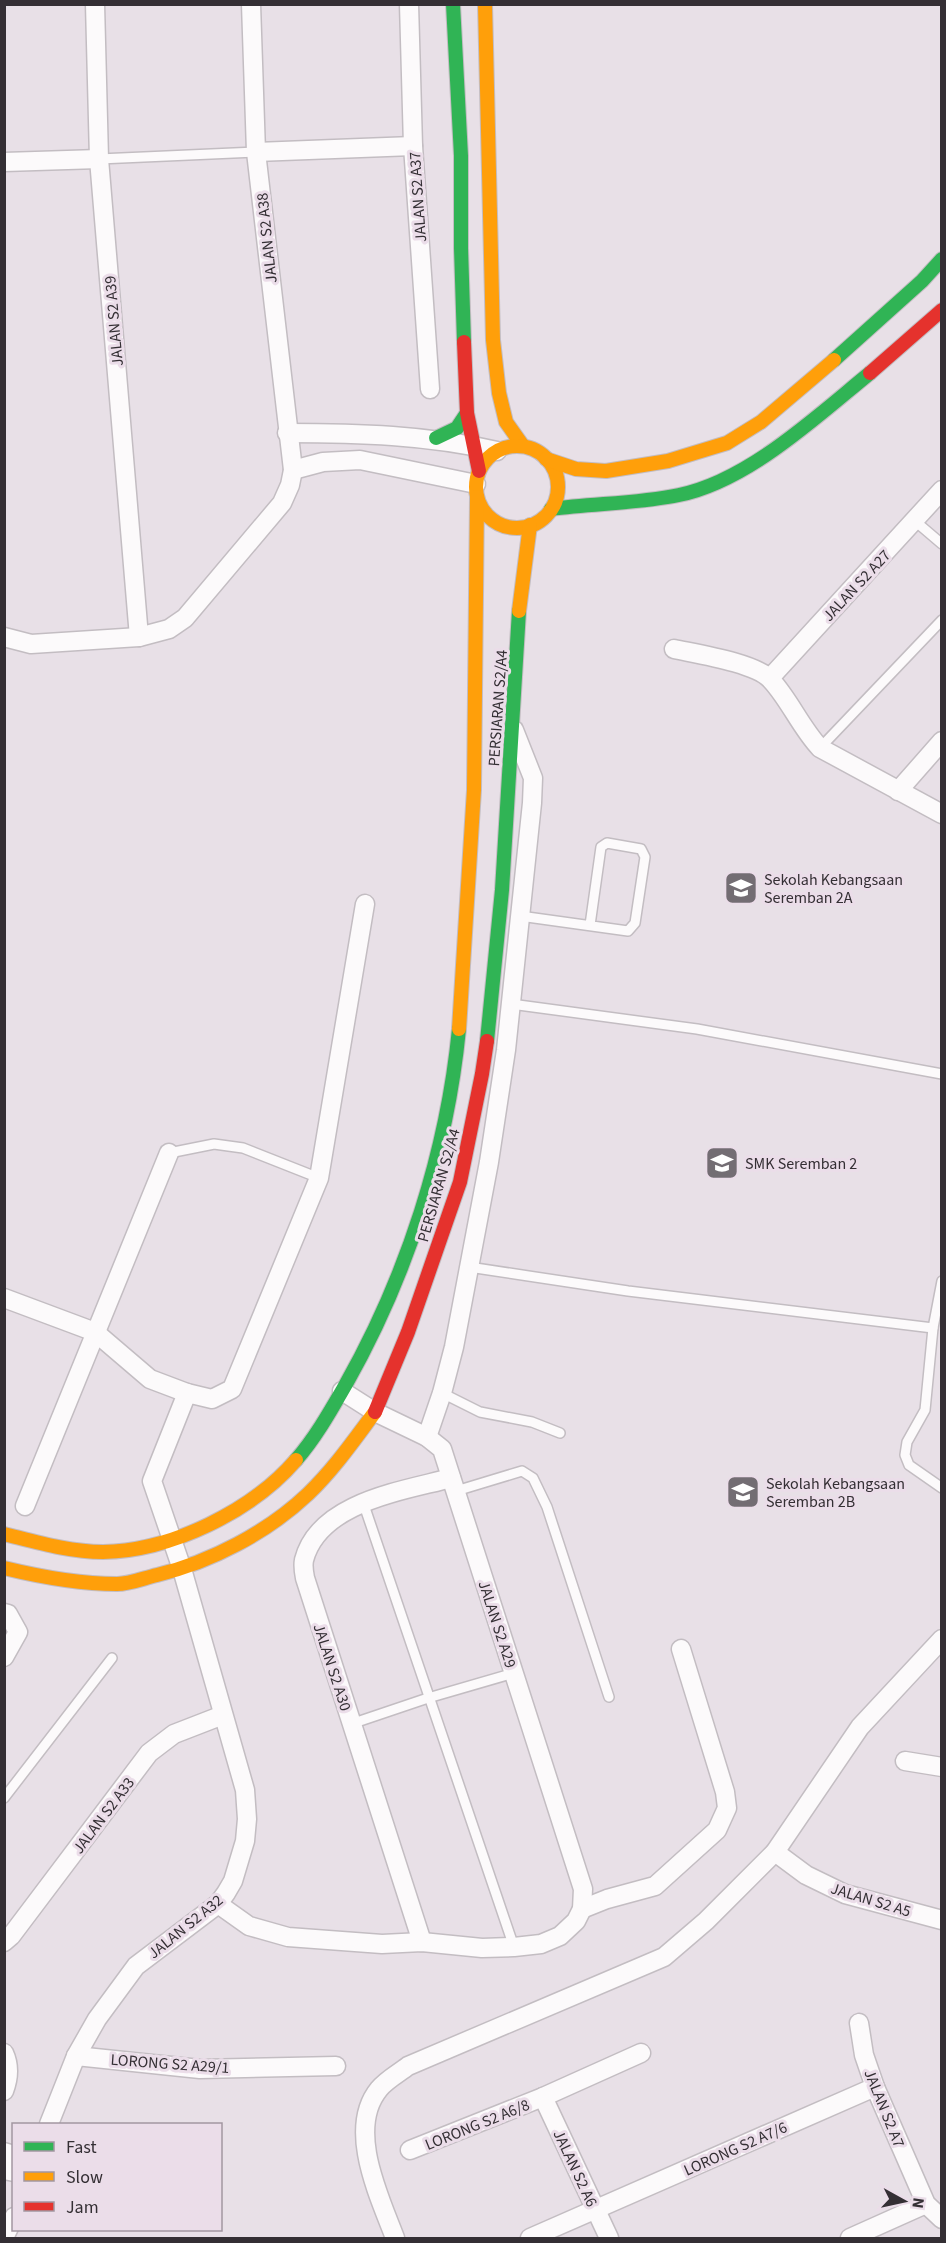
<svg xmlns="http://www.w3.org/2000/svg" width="946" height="2243" font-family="'Source Sans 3',sans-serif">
  <rect width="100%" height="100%" fill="#e8e0e7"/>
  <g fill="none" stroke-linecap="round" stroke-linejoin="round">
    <defs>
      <g id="lane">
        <path d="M99 159 256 152"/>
        <path d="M915 521 942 544"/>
        <path d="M820 748 942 620"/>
        <path d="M520 916 628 931 635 923 645 857 641 849 607 843 601 847 590 925"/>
        <path d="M511 1004 697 1029 942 1074"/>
        <path d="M169 1153 214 1144 243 1148 319 1178"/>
        <path d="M469 1267 628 1291 933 1328"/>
        <path d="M942 1281 933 1328 925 1410 907 1442 905 1455 909 1465 942 1488"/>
        <path d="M442 1393 480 1412 532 1422 560 1433"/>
        <path d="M456 1491 522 1471 533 1478 547 1507 609 1697"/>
        <path d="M363 1502 514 1947"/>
        <path d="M351 1724 428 1698 514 1673"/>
        <path d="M4 1798 112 1658"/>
      </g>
      <g id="street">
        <path d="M95 4 99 159 139 637"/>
        <path d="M409 4 413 146 430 389"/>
        <path d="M256 152 413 146"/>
        <path d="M4 162 99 159"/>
        <path d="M287 433C358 433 427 435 497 451"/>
        <path d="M293 470 323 462 360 460 476 484"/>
        <path d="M4 637 31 644 139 637 169 629 185 618 282 503 290 485 293 470 256 152 251 4"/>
        <path d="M674 649C697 654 756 663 771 680 789 699 801 728 820 748L942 814"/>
        <path d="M770 678 942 490"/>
        <path d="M898 791 942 741"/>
        <path d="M4 1298 95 1332 150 1379 187 1393"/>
        <path d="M427 1437 442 1393 454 1347 489 1162 506 1050 532 803 533 778 514 730"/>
        <path d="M25 1506 169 1153"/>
        <path d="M4 1613 8 1614 18 1632 4 1657"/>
        <path d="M905 1761 942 1767"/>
        <path d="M775 1852 806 1875 845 1894 942 1920"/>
        <path d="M218 1904 249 1926 288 1937 382 1944 422 1942 482 1948 514 1947 541 1944 560 1936 576 1921 582 1909 583 1889 442 1449 427 1437 375 1412 342 1391"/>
        <path d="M582 1909 607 1899 655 1886 717 1830 727 1808 725 1792 681 1649"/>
        <path d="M4 1942 11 1936 149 1753 174 1734 223 1715"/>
        <path d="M422 1942 305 1578C304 1573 303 1565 304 1560 319 1502 403 1491 451 1478"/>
        <path d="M859 2023 864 2055 875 2087 926 2204 942 2219"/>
        <path d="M4 2053C10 2066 9 2078 4 2091"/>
        <path d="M76 2056 200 2069 336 2066"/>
        <path d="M543 2097 609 2238"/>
        <path d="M49 2124 76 2056 97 2019 136 1966 218 1904 226 1893 233 1881 245 1841 247 1819 245 1790 182 1569 152 1481 187 1393 212 1399 232 1389 319 1178 365 904"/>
        <path d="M410 2150 543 2097 641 2053"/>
        <path d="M4 2152 14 2155"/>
        <path d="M4 2170 14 2172"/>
        <path d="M4 2238 14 2217"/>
        <path d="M395 2238C380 2198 346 2129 379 2089 386 2080 399 2073 408 2066L664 1957 706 1921 775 1852 860 1727 942 1639"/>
        <path d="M530 2238 875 2087"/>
        <path d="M850 2238 926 2204"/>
      </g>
      <g id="fast">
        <path d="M453 4 461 156V248L464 342"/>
        <path d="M834 360 922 281 942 259"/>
        <path d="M436 438 457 428 467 413"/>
        <path d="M551 509C594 503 636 504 679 495 748 481 816 417 870 373"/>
        <path d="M487 1041 502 890 519 611"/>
        <path d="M296 1460C316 1437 331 1410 346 1384 407 1276 447 1152 459 1029"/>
      </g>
      <g id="slow">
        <path d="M485 4 493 340 499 393 506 422 523 446"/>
        <circle cx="517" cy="487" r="41"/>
        <path d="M546 459 576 469 606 471 668 461 727 443 761 422 834 360"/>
        <path d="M519 611 530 525"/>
        <path d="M459 1029 474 790 477 497"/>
        <path d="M4 1534C36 1542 69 1552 103 1552 171 1551 252 1511 296 1460"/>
        <path d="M4 1568C41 1577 79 1584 117 1584 130 1584 144 1578 157 1575 211 1562 268 1532 308 1494 334 1469 354 1440 375 1412"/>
      </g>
      <g id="jam">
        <path d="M464 342 467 413 479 471"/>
        <path d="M870 373 942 310"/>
        <path d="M375 1412 408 1332 460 1182 482 1074 487 1041"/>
      </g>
    </defs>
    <!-- lane casing -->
    <use href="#lane" stroke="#c3bdc2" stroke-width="12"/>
    <!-- street casing -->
    <use href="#street" stroke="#c3bdc2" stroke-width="21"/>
    <!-- fast casing -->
    <use href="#fast" stroke="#c3bdc2" stroke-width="16"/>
    <!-- slow casing -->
    <use href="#slow" stroke="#c3bdc2" stroke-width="16"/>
    <!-- jam casing -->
    <use href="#jam" stroke="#c3bdc2" stroke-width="16"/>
    <!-- lane -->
    <use href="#lane" stroke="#fcfafb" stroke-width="9"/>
    <!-- street -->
    <use href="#street" stroke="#fcfafb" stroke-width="18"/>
    <!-- fast -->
    <use href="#fast" stroke="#30b455" stroke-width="14"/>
    <!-- slow -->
    <use href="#slow" stroke="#ff9f0a" stroke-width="14"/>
    <!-- jam -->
    <use href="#jam" stroke="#e5322d" stroke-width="14"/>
  </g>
  <!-- icons -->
  <defs>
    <symbol id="school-square" viewBox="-11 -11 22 22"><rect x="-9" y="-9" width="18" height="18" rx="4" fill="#736d73" stroke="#ebdde9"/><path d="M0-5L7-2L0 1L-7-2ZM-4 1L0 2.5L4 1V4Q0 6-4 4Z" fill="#fff"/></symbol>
  </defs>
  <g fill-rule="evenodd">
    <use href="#school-square" x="722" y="869" width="38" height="38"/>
    <use href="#school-square" x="703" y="1144" width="38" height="38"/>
    <use href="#school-square" x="724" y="1473" width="38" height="38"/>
  </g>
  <g text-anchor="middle" stroke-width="6" stroke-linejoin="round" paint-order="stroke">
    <!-- street labels -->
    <g font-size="16" fill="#342f34" stroke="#ebdde9">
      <text transform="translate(417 197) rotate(-94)" y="6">JALAN S2 A37</text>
      <text transform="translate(266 238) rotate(-96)" y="6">JALAN S2 A38</text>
      <text transform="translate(113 321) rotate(-95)" y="6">JALAN S2 A39</text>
      <text transform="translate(856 585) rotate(-47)" y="6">JALAN S2 A27</text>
      <text transform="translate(497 708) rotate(-86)" y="6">PERSIARAN S2/A4</text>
      <text transform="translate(438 1185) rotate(-74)" y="6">PERSIARAN S2/A4</text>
      <text transform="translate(498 1624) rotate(72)" y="6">JALAN S2 A29</text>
      <text transform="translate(333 1667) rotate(72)" y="6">JALAN S2 A30</text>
      <text transform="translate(103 1815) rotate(-53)" y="6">JALAN S2 A33</text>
      <text transform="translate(871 1899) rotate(17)" y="6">JALAN S2 A5</text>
      <text transform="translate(185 1926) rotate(-39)" y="6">JALAN S2 A32</text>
      <text transform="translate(170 2063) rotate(4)" y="6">LORONG S2 A29/1</text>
      <text transform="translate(885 2108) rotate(68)" y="6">JALAN S2 A7</text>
      <text transform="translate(477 2124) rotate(-22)" y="6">LORONG S2 A6/8</text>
      <text transform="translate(735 2148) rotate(-24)" y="6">LORONG S2 A7/6</text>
      <text transform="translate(576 2168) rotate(65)" y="6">JALAN S2 A6</text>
    </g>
    <!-- poi labels -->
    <g font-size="16" fill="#342f34" stroke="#ebdde9" text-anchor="start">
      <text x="764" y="885">Sekolah Kebangsaan<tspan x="764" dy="18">Seremban 2A</tspan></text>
      <text x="745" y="1169">SMK Seremban 2</text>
      <text x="766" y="1489">Sekolah Kebangsaan<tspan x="766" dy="18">Seremban 2B</tspan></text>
    </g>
  </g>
  <!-- border -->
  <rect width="946" height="2243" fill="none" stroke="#342f34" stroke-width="12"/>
  <!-- legend -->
  <rect x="12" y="2123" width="210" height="108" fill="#ebdde9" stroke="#a297a1" stroke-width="1.5"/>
  <rect x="24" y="2142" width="30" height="9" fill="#30b455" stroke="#a297a1" stroke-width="1.5"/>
  <text x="66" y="2153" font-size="18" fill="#342f34">Fast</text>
  <rect x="24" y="2172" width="30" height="9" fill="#ff9f0a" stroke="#a297a1" stroke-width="1.5"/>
  <text x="66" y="2183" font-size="18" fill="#342f34">Slow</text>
  <rect x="24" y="2202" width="30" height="9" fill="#e5322d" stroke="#a297a1" stroke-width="1.5"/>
  <text x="66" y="2213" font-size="18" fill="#342f34">Jam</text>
  <!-- north arrow -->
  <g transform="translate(904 2201) rotate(98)" stroke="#ebdde9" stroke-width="4.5" paint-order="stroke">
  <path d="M0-4.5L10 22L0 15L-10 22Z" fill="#342f34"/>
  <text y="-9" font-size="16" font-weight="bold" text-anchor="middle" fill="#342f34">N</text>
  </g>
</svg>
